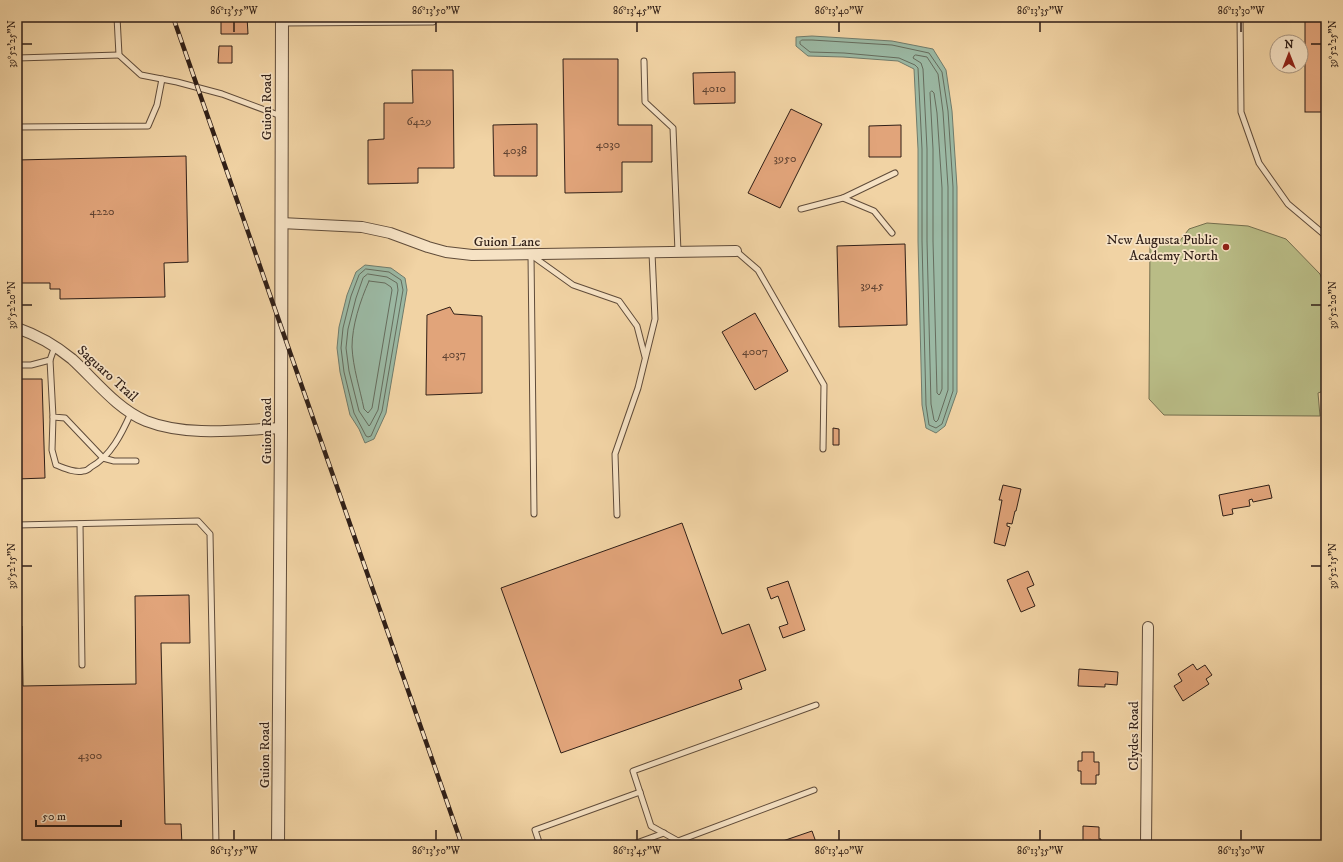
<svg xmlns="http://www.w3.org/2000/svg" width="1343" height="862" font-family="'IM FELL DW Pica',serif">
  <rect width="100%" height="100%" fill="#f1d3a4"/>
  <filter id="stains"><feTurbulence type="fractalNoise" baseFrequency=".005" numOctaves="4"/><feColorMatrix values="0 0 0 0 .2 0 0 0 0 .09 0 0 0 0 .02 0 0 0 .5 -.17"/></filter>
  <radialGradient id="worn" r=".72"><stop offset=".6" stop-color="#630" stop-opacity="0"/><stop offset="1" stop-color="#630" stop-opacity=".3"/></radialGradient>
  <!-- green -->
  <path fill="#b9bc86" stroke="#746e4e" d="M1207 223 1248 226 1286 239 1320 274 1326 290V390L1318 393 1320 416 1164 415 1149 399 1150 243 1179 242 1189 229Z"/>
  <!-- water -->
  <g fill="#9bb8a3" stroke="#707b6b">
    <path d="M812 36 892 41 933 49 946 70 952 111 957 187V392L945 426 936 433 926 428 922 405 918 241V149L914 69 898 61 843 57 808 56 796 46V37Z"/>
    <path d="M365 265 391 268 405 278 407 290 386 413 374 439 365 443 359 429 350 415 340 372 337 348 339 327 347 295 356 272Z"/>
  </g>
  <g fill="none" stroke-linecap="round" stroke-linejoin="round">
    <!-- shore -->
    <g stroke="#666c5d" stroke-width="1">
      <path d="M802 40H812L892 45 929 53 942 72 948 111 953 187V391L942 424 936 428 929 425 926 405 922 241V149L918 68 915 65 899 58 844 53 810 52 800 44V42Z"/>
      <path d="M916 55 927 57 938 74 943 112 948 187V390L938 420 936 422 934 420 931 404 927 241V149L923 69 921 63 913 58 914 56Z"/>
      <path d="M932 91 934 93 937 113 942 188V389L940 394 939 395 937 393 933 241V149L930 93Z"/>
      <path d="M366 269 389 272 401 280 403 290 382 411 371 436 368 437 366 436 354 413 344 372 341 348 343 328 351 296 359 275Z"/>
      <path d="M368 274 387 277 397 283 398 290 378 410 370 425 369 426 359 411 349 371 346 348 348 329 356 298 363 278Z"/>
      <path d="M369 281 385 283 391 287 392 290 372 408 368 413 364 409C360 389 353 368 352 347 352 326 360 301 369 281Z"/>
    </g>
  </g>
  <!-- building -->
  <g fill="#e1a47a" stroke="#301f17">
    <path d="M221 17H247L248 34H221Z"/>
    <rect x="1305" y="17" width="21" height="95"/>
    <path d="M219 46H232V63H218Z"/>
    <path d="M563 59H618V125H652V162H622V192L565 193Z"/>
    <path d="M412 70H453L454 168H418V183L368 184V140L384 139V103H413Z"/>
    <path d="M735 72V103L694 104 693 73Z"/>
    <path d="M791 109 822 124 780 208 748 193Z"/>
    <path d="M537 124V176H494L493 125Z"/>
    <path d="M901 125V157H869V126Z"/>
    <path d="M186 156 188 262 164 263 165 297 60 299V289H50V283H17V160Z"/>
    <path d="M905 244 907 325 839 327 837 246Z"/>
    <path d="M450 307 454 314 482 316V393L426 395 427 315Z"/>
    <path d="M755 313 788 371 755 390 722 332Z"/>
    <path d="M17 379H42L45 478 17 479Z"/>
    <path d="M833 428 839 429V445H833Z"/>
    <path d="M1003 485 1021 489 1016 511H1015L1012 524 1007 523V526L1010 527 1005 546 994 543 1002 500H999Z"/>
    <path d="M1269 485 1272 498 1253 502 1252 499 1249 500 1250 506 1232 509 1233 514 1223 516 1219 495Z"/>
    <path d="M682 523 722 634 749 624 766 670 739 680 742 689 561 753 501 588Z"/>
    <path d="M1028 571 1034 585 1027 588 1035 606 1021 612 1007 580Z"/>
    <path d="M788 581 805 630 783 638 779 627 788 624 778 596 771 599 767 588Z"/>
    <path d="M189 595 190 643H161L165 824H181L182 845H17V626H22L23 686 136 684 135 596Z"/>
    <path d="M1193 664 1197 670 1205 665 1212 675 1206 679 1209 684 1183 701 1174 686 1182 681 1178 674Z"/>
    <path d="M1079 669 1118 672 1117 685 1105 684V687L1078 686Z"/>
    <path d="M1082 752H1094V762H1099V775H1096V784H1081V771H1078V761H1082Z"/>
    <path d="M1083 826 1099 827V839H1101V845H1083Z"/>
    <path d="M812 831 817 845H771Z"/>
  </g>
  <g fill="none" stroke-linecap="round" stroke-linejoin="round">
    <defs>
      <g id="service">
        <path d="M117 17 119 55 141 75 177 82 222 94 281 116"/>
        <path d="M1240 17 1241 112 1259 163 1288 204 1326 236"/>
        <path d="M283 23 433 22"/>
        <path d="M17 58 119 55"/>
        <path d="M644 61 645 102 673 128 678 252"/>
        <path d="M17 127 148 126 157 105 162 79"/>
        <path d="M801 209 843 198"/>
        <path d="M892 233 874 211 843 198 895 173"/>
        <path d="M736 251 758 270 824 385 823 449"/>
        <path d="M531 255 534 514"/>
        <path d="M531 255 573 285 619 301 637 326 645 357"/>
        <path d="M50 360 53 417 65 418 103 458 114 461H136"/>
        <path d="M17 365H31L50 360 55 346"/>
        <path d="M53 417 52 450 56 465C64 468 74 473 83 471 85 471 89 469 91 467 111 456 122 433 131 413"/>
        <path d="M617 515 615 454 638 388 655 319 652 253"/>
        <path d="M80 524 82 665"/>
        <path d="M17 525 198 521 210 534 216 845"/>
        <path d="M814 790 678 841 651 826 633 771 816 705"/>
        <path d="M540 845 535 830 640 792"/>
        <path d="M631 845 664 833"/>
      </g>
      <g id="minor">
        <path d="M281 223 362 227 390 233 428 247 446 252 472 255 736 251"/>
        <path d="M17 328C37 335 55 345 72 359 95 380 117 409 146 421 187 437 238 430 281 428"/>
        <path d="M1146 845 1148 627"/>
      </g>
      <path id="tertiary" d="M278 845 281 428 282 17"/>
    </defs>
    <!-- service casing -->
    <use href="#service" stroke="#604c3a" stroke-width="7"/>
    <!-- minor casing -->
    <use href="#minor" stroke="#604c3a" stroke-width="12"/>
    <!-- tertiary casing -->
    <use href="#tertiary" stroke="#604c3a" stroke-width="14"/>
    <!-- service -->
    <use href="#service" stroke="#f6e2c4" stroke-width="5"/>
    <!-- minor -->
    <use href="#minor" stroke="#f6e2c4" stroke-width="10"/>
    <!-- tertiary -->
    <use href="#tertiary" stroke="#f6e2c4" stroke-width="12"/>
    <defs>
      <path id="rail" d="M173 17 462 845"/>
    </defs>
    <!-- rail casing -->
    <use href="#rail" stroke="#301f17" stroke-width="4.5"/>
    <!-- rail -->
    <use href="#rail" stroke="#f6e2c4" stroke-width="3" stroke-dasharray="9" stroke-linecap="butt"/>
  </g>
  <!-- ticks -->
  <path fill="none" stroke="#301f17" stroke-width="1.5" d="M234 22V32M436 22V32M637 22V32M839 22V32M1040 22V32M1241 22V32M22 44H32M1311 44H1321M22 305H32M1311 305H1321M22 566H32M1311 566H1321M234 830V840M436 830V840M637 830V840M839 830V840M1040 830V840M1241 830V840"/>
  <!-- markers -->
  <circle fill="#8f2418" stroke="#f6e2c4" stroke-width="1.5" cx="1226" cy="247" r="4"/>
  <g text-anchor="middle" stroke-width="3.5" stroke-linejoin="round" paint-order="stroke">
    <!-- number labels -->
    <g font-size="12" fill="#5c4030">
      <text x="714" y="92">4010</text>
      <text x="419" y="125">6429</text>
      <text x="608" y="148">4030</text>
      <text x="515" y="154">4038</text>
      <text x="785" y="162">3950</text>
      <text x="102" y="215">4220</text>
      <text x="872" y="289">3945</text>
      <text x="755" y="355">4007</text>
      <text x="454" y="358">4037</text>
      <text x="90" y="759">4300</text>
    </g>
    <!-- street labels -->
    <g font-size="14" fill="#301f17" stroke="#f6e2c4">
      <text transform="translate(266 107) rotate(-90)" y="5">Guion Road</text>
      <text x="507" y="246">Guion Lane</text>
      <text transform="translate(108 373) rotate(42)" y="5">Saguaro Trail</text>
      <text transform="translate(266 431) rotate(-90)" y="5">Guion Road</text>
      <text transform="translate(1133 736) rotate(-90)" y="5">Clydes Road</text>
      <text transform="translate(264 755) rotate(-90)" y="5">Guion Road</text>
    </g>
    <!-- poi labels -->
    <g font-size="14" fill="#301f17" stroke="#f6e2c4" text-anchor="end">
      <text x="1218" y="244">New Augusta Public<tspan x="1218" dy="16">Academy North</tspan></text>
    </g>
  </g>
  <!-- margin -->
  <rect width="1343" height="862" fill="none" stroke="#f1d3a4" stroke-width="44"/>
  <!-- north arrow -->
  <g transform="translate(1289 54)"><circle r="19" fill="#f6e2c4" stroke="#a7947f"/>
  <path d="M0-3L7 15L0 10L-7 15Z" fill="#8f2418"/>
  <text y="-6" font-size="11" font-weight="bold" text-anchor="middle" fill="#301f17">N</text>
  </g>
  <!-- scale -->
  <path d="M36 820v6h85v-6" fill="none" stroke="#301f17" stroke-width="2"/>
  <text x="42" y="820" font-size="12" fill="#301f17" stroke="#f6e2c4" stroke-width="3" paint-order="stroke">50 m</text>
  <rect x="22" y="22" width="1299" height="818" fill="none" stroke="#301f17" stroke-width="1.5"/>
  <g font-size="10" text-anchor="middle" fill="#301f17">
    <text x="234" y="14">86°13'55"W</text>
    <text x="436" y="14">86°13'50"W</text>
    <text x="637" y="14">86°13'45"W</text>
    <text x="839" y="14">86°13'40"W</text>
    <text x="1040" y="14">86°13'35"W</text>
    <text x="1241" y="14">86°13'30"W</text>
    <text transform="translate(11 44) rotate(-90)" y="4">39°52'25"N</text>
    <text transform="translate(1332 44) rotate(-90)" y="4">39°52'25"N</text>
    <text transform="translate(11 305) rotate(-90)" y="4">39°52'20"N</text>
    <text transform="translate(1332 305) rotate(-90)" y="4">39°52'20"N</text>
    <text transform="translate(11 566) rotate(-90)" y="4">39°52'15"N</text>
    <text transform="translate(1332 566) rotate(-90)" y="4">39°52'15"N</text>
    <text x="234" y="854">86°13'55"W</text>
    <text x="436" y="854">86°13'50"W</text>
    <text x="637" y="854">86°13'45"W</text>
    <text x="839" y="854">86°13'40"W</text>
    <text x="1040" y="854">86°13'35"W</text>
    <text x="1241" y="854">86°13'30"W</text>
  </g>
  <rect width="100%" height="100%" filter="url(#stains)"/>
  <rect width="100%" height="100%" fill="url(#worn)"/>
</svg>
